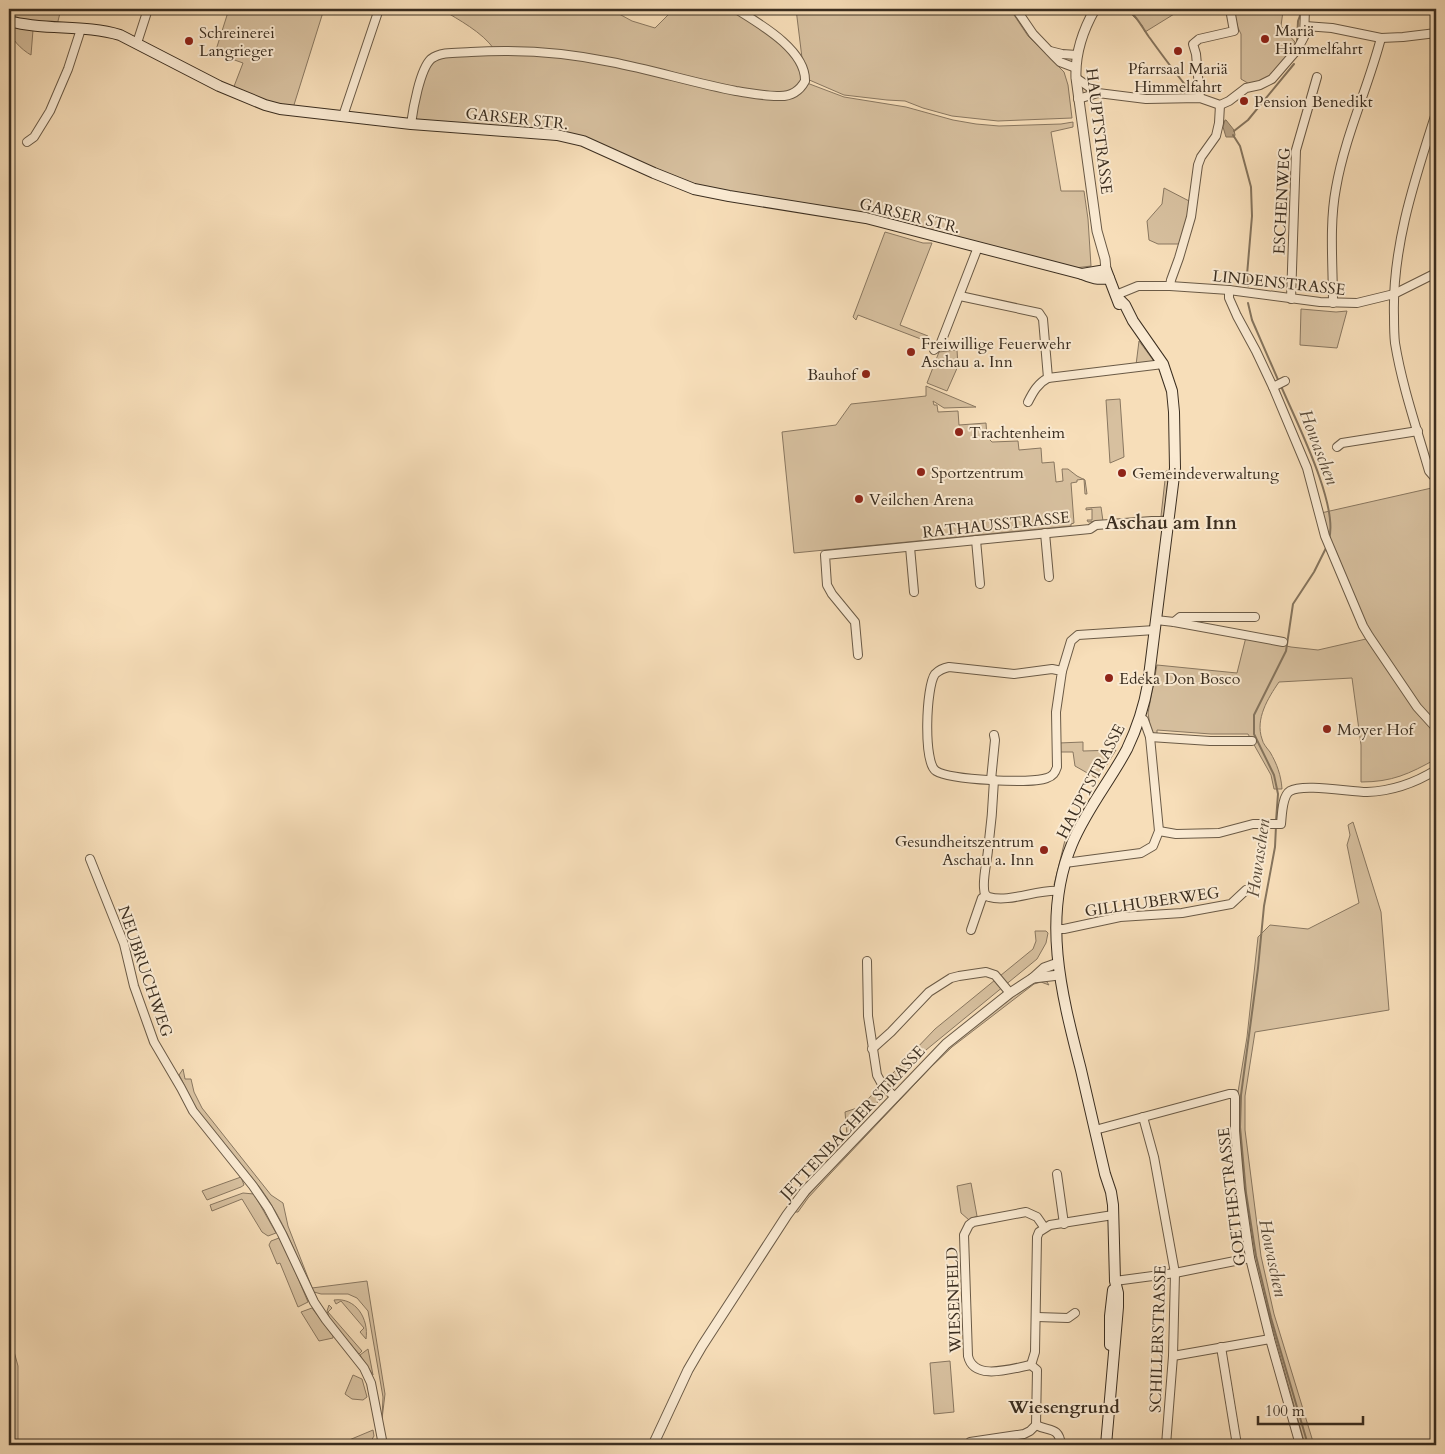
<svg xmlns="http://www.w3.org/2000/svg" width="1445" height="1454" font-family="Cardo,serif">
  <rect width="100%" height="100%" fill="#f7deb9"/>
  <filter id="stains"><feTurbulence type="fractalNoise" baseFrequency=".004" numOctaves="4"/><feColorMatrix values="0 0 0 0 .2 0 0 0 0 .09 0 0 0 0 .02 0 0 0 .5 -.17"/></filter>
  <radialGradient id="worn" r=".72"><stop offset=".6" stop-color="#630" stop-opacity="0"/><stop offset="1" stop-color="#630" stop-opacity=".3"/></radialGradient>
  <!-- green -->
  <g fill="#d7c09f" stroke="#897760">
    <path d="M9 9H61L57 25 9 18Z"/>
    <path d="M229 9H324L293 108 267 102 233 89 243 63 215 53Z"/>
    <path d="M441 9H610L632 21 655 28 674 9H731L775 38 798 60 802 80 799 86 786 94 754 92 643 68 494 49C482 32 459 20 441 9Z"/>
    <path d="M796 9H900L901 10 1010 9 1028 36 1064 72 1068 85 1072 118 998 121 952 116 923 108 905 101 887 100 844 95 807 79 802 58Z"/>
    <path d="M1126 9H1179V11L1145 32 1142 25Z"/>
    <path d="M1233 9H1276L1283 11 1281 26 1295 42 1294 48 1270 77 1251 85 1241 79V34L1238 28Z"/>
    <path d="M11 25 33 30 31 55C22 50 9 38 9 27Z"/>
    <path d="M494 53 574 57 776 98 807 83 844 97 906 107 953 120 976 124 999 126 1061 124 1073 122V127L1051 132 1061 191H1084L1088 219 1091 266 1075 268 712 189 677 179 604 145 584 137 558 131 531 128 415 120C418 101 419 62 443 56 459 53 478 54 494 53Z"/>
    <path d="M1164 188 1191 202 1188 216 1179 244H1158L1149 240 1147 221 1162 204Z"/>
    <path d="M885 232 923 243H932L900 325 928 336 926 341 858 315 856 320 853 317Z"/>
    <path d="M1301 309 1336 312 1347 311 1337 348 1300 345Z"/>
    <path d="M1139 341 1153 360V362L1136 365Z"/>
    <path d="M957 350 958 366 947 391 927 383 939 352Z"/>
    <path d="M926 386 976 407 944 408 933 401 934 405H937L938 412 958 411 959 425 986 423 987 437 992 442 1018 441 1019 450 1041 448 1042 463 1054 462 1056 482 1063 481 1062 469H1068L1077 476 1085 480 1087 494H1085L1084 479 1077 480V482L1071 483 1074 523 1071 524V526L794 553 782 432 836 425 851 404 926 396Z"/>
    <path d="M1120 399 1124 457 1110 463 1106 400Z"/>
    <path d="M1166 471H1169L1164 516H1161Z"/>
    <path d="M1436 487V724L1418 703 1370 636 1336 551 1332 545 1321 513Z"/>
    <path d="M1101 507 1103 521 1088 522 1087 520H1092V509L1086 510V508Z"/>
    <path d="M1246 637 1291 647 1318 650 1366 639 1415 706 1436 732V759C1409 774 1392 782 1361 782V745L1352 678 1279 682C1268 698 1255 719 1262 739 1263 744 1267 748 1270 752 1277 764 1281 775 1282 789H1274L1271 775 1248 734H1211L1157 730V735L1151 732 1148 713 1157 665 1237 673Z"/>
    <path d="M1083 742V751L1116 750 1098 779 1075 766 1073 752H1060L1059 743Z"/>
    <path d="M1353 822 1381 912 1389 1010 1255 1032 1245 1096V1130L1261 1256 1274 1314 1314 1445H1305L1253 1257 1243 1190 1237 1128 1238 1092 1247 1037 1258 937 1270 925 1308 929 1359 903 1347 845 1350 835 1348 825Z"/>
    <path d="M1075 823 1076 824 1055 885H1054L1066 836Z"/>
    <path d="M1035 931H1046L1048 933 1046 943 1037 959 926 1050 847 1135 845 1112 857 1108 868 1099 935 1029 1033 949 1036 941Z"/>
    <path d="M1045 979 1049 985 1041 982 1034 984 952 1047 931 1067 830 1174 808 1198 798 1212H794L822 1179 925 1070 957 1040 1031 983Z"/>
    <path d="M183 1069 185 1079H191L194 1092 202 1108 271 1195 283 1203 288 1226 312 1288 367 1281 385 1394 382 1419 383 1397 368 1311 357 1298 348 1294H321L314 1292 310 1289C296 1254 283 1219 261 1189 241 1163 216 1140 197 1112 189 1101 186 1086 179 1075Z"/>
    <path d="M241 1177 244 1185 241 1187 207 1200 202 1191Z"/>
    <path d="M971 1183 977 1216 969 1220 961 1213 957 1186Z"/>
    <path d="M243 1193 254 1194 276 1233 268 1236 262 1232 242 1199 212 1211 210 1205Z"/>
    <path d="M279 1238 282 1240 308 1302 298 1307 280 1263 277 1264 269 1245 271 1241Z"/>
    <path d="M334 1300C356 1297 369 1319 366 1339L360 1332 364 1328 341 1301 336 1304Z"/>
    <path d="M329 1305 332 1308 328 1312 362 1351 359 1354 330 1320 327 1311Z"/>
    <path d="M312 1308 333 1336V1338L319 1341 301 1312Z"/>
    <path d="M9 1333 18 1366V1445H9Z"/>
    <path d="M368 1349 373 1375 360 1355Z"/>
    <path d="M950 1361 954 1412 934 1414 930 1363Z"/>
    <path d="M353 1375 362 1379 367 1397 363 1400 352 1399 345 1394Z"/>
    <path d="M373 1430 374 1436 371 1441 352 1445H343L342 1443Z"/>
  </g>
  <!-- water -->
  <path fill="#b7a285" stroke="#85745d" d="M1225 120H1226L1234 130 1235 135 1234 137H1226L1223 127Z"/>
  <g fill="none" stroke-linecap="round" stroke-linejoin="round">
    <!-- stream -->
    <g stroke="#85745d" stroke-width="2">
      <path d="M1128 9C1138 18 1142 27 1149 37 1163 56 1177 76 1193 94"/>
      <path d="M1297 42 1298 21 1301 13"/>
      <path d="M1234 131 1248 120 1294 64"/>
      <path d="M1233 135 1240 146 1251 187 1252 216 1247 275 1248 286"/>
      <path d="M1248 303 1252 320 1279 382"/>
      <path d="M1281 386C1295 419 1339 505 1329 539"/>
      <path d="M1276 821 1278 794 1274 775 1254 734V715L1286 651 1293 604 1314 572 1327 546"/>
      <path d="M1276 826 1275 847 1264 906 1258 968 1241 1095 1240 1127 1246 1193 1256 1256 1271 1318 1308 1445"/>
    </g>
    <defs>
      <g id="minor">
        <path d="M1016 9 1033 34 1055 57 1060 62 1076 68"/>
        <path d="M1305 26 1332 28 1381 38 1403 37 1436 33"/>
        <path d="M137 43 148 9"/>
        <path d="M1050 51 1062 54 1077 55"/>
        <path d="M1076 78 1098 93 1146 99 1200 98 1220 105 1229 101 1246 88 1260 85 1272 79 1297 50 1304 37 1305 9"/>
        <path d="M1200 98 1196 54 1193 44 1199 39 1234 31 1230 9"/>
        <path d="M1078 99 1098 93"/>
        <path d="M343 116 379 9"/>
        <path d="M411 124C413 109 420 69 431 59 441 51 459 53 471 52 518 49 564 52 611 62 653 70 694 83 736 91 750 93 764 96 777 96 790 97 799 92 805 81 806 50 760 24 736 9"/>
        <path d="M27 142 34 137 50 111 68 69 81 29"/>
        <path d="M1170 286 1171 280 1179 258 1191 217 1198 165 1201 157 1216 136 1219 123 1220 105"/>
        <path d="M1229 290V298L1237 316 1256 351 1273 387 1307 468 1325 536 1363 626 1369 636 1417 707 1436 728"/>
        <path d="M1116 295 1138 286H1170L1229 290 1320 302 1357 303 1394 294 1436 273"/>
        <path d="M960 296 1039 313 1043 319 1048 378"/>
        <path d="M1291 299 1296 150 1317 77"/>
        <path d="M1333 303C1333 265 1329 225 1336 188 1345 136 1368 88 1381 38"/>
        <path d="M934 350 940 345 978 247"/>
        <path d="M1273 387 1285 381"/>
        <path d="M1028 402C1033 392 1038 383 1048 378L1163 364"/>
        <path d="M1337 447 1342 443 1418 431"/>
        <path d="M1435 478 1429 471C1417 429 1402 386 1395 343 1394 334 1394 325 1394 316 1392 246 1415 179 1436 113"/>
        <path d="M1045 533 1049 577"/>
        <path d="M976 540 980 584"/>
        <path d="M910 547 914 592"/>
        <path d="M1156 620 1174 622 1283 642"/>
        <path d="M1174 622 1180 617H1255"/>
        <path d="M858 655 855 622 832 594 827 585 825 555 1090 529 1096 525 1152 521H1169"/>
        <path d="M949 667 1014 674 1052 669 1062 671 1056 712 1057 767C1055 773 1053 776 1047 778 1032 784 950 780 936 771 923 763 926 686 935 674 939 670 944 668 949 667Z"/>
        <path d="M1062 671 1071 641 1078 635 1155 630"/>
        <path d="M1150 737 1210 741H1252"/>
        <path d="M991 780 995 740 994 735"/>
        <path d="M994 780C993 804 991 827 988 850 987 862 983 876 984 888 984 892 985 896 989 897 1009 903 1038 889 1059 891"/>
        <path d="M1159 831 1176 834 1219 833 1253 824H1281C1282 815 1282 796 1290 791 1303 783 1350 792 1367 792 1393 791 1415 783 1436 770"/>
        <path d="M90 859 124 944 134 986 154 1042 181 1088 193 1111 253 1186 268 1208 282 1234 314 1302 326 1320 364 1368 371 1383 383 1445"/>
        <path d="M1065 863 1141 853 1153 846 1159 831 1150 737 1144 720 1140 717"/>
        <path d="M1056 929H1064L1120 917 1182 913 1231 904 1246 890"/>
        <path d="M971 930 982 898 986 896"/>
        <path d="M867 961 868 1016 877 1075 883 1086 895 1097"/>
        <path d="M872 1049 891 1032 929 992 951 978 959 976 986 972 995 975 1010 993"/>
        <path d="M1143 1117 1154 1157 1175 1273 1173 1356 1166 1445"/>
        <path d="M1095 1130 1229 1094H1234L1235 1097V1131L1240 1189 1250 1258 1270 1339 1300 1445"/>
        <path d="M1057 1174 1064 1224"/>
        <path d="M1115 1281 1175 1273 1250 1258"/>
        <path d="M1037 1317 1068 1318 1075 1313"/>
        <path d="M1221 1347 1237 1445"/>
        <path d="M1173 1356 1270 1339"/>
        <path d="M1031 1365C1013 1368 974 1382 968 1356L964 1235 969 1225 973 1222 1026 1212 1037 1217 1044 1227"/>
        <path d="M1036 1425C1049 1432 1059 1426 1061 1445"/>
        <path d="M970 1442 1024 1434 1030 1431 1036 1425 1037 1370 1031 1365 1035 1352 1037 1237 1039 1232 1050 1225 1113 1215"/>
      </g>
      <g id="tertiary">
        <path d="M1095 9C1083 30 1075 53 1076 78L1097 231 1105 259 1106 270"/>
        <path d="M1033 978 1059 975"/>
        <path d="M653 1445 688 1370 702 1346 787 1215 805 1191 946 1044 1010 993 1033 978 1044 968 1058 963"/>
      </g>
      <g id="secondary">
        <path d="M9 21C45 31 84 24 120 35L219 86 265 105 280 109 411 124 557 135 583 141 654 173 694 189 729 196 866 218 1082 274C1091 278 1098 280 1109 278"/>
        <path d="M1082 274 1106 270 1119 304"/>
        <path d="M1110 1345V1316L1113 1290"/>
        <path d="M1106 1445 1118 1307V1293L1115 1281 1113 1205 1111 1192 1105 1174C1097 1139 1089 1105 1081 1070 1062 996 1041 918 1072 844 1086 810 1110 781 1127 749 1137 728 1144 707 1148 684L1175 468 1174 412 1172 391 1163 364 1133 321 1125 305 1118 298"/>
      </g>
    </defs>
    <!-- minor casing -->
    <use href="#minor" stroke="#6a5a46" stroke-width="10"/>
    <!-- tertiary casing -->
    <use href="#tertiary" stroke="#6a5a46" stroke-width="11"/>
    <!-- secondary casing -->
    <use href="#secondary" stroke="#3b2e20" stroke-width="12"/>
    <!-- minor -->
    <use href="#minor" stroke="#faead2" stroke-width="8"/>
    <!-- tertiary -->
    <use href="#tertiary" stroke="#faead2" stroke-width="9"/>
    <!-- secondary -->
    <use href="#secondary" stroke="#faead2" stroke-width="10"/>
  </g>
  <!-- markers -->
  <g fill="#8f2418" stroke="#faead2" stroke-width="2">
    <circle cx="1265" cy="39" r="5"/>
    <circle cx="189" cy="41" r="5"/>
    <circle cx="1178" cy="51" r="5"/>
    <circle cx="1244" cy="101" r="5"/>
    <circle cx="911" cy="352" r="5"/>
    <circle cx="866" cy="374" r="5"/>
    <circle cx="959" cy="432" r="5"/>
    <circle cx="921" cy="472" r="5"/>
    <circle cx="1122" cy="473" r="5"/>
    <circle cx="859" cy="499" r="5"/>
    <circle cx="1109" cy="678" r="5"/>
    <circle cx="1327" cy="729" r="5"/>
    <circle cx="1044" cy="850" r="5"/>
  </g>
  <g text-anchor="middle" stroke-width="4" stroke-linejoin="round" paint-order="stroke">
    <!-- poi labels -->
    <g font-size="16" fill="#3b2e20" stroke="#faead2" text-anchor="start">
      <text x="1275" y="36">Mariä<tspan x="1275" dy="18">Himmelfahrt</tspan></text>
      <text x="199" y="38">Schreinerei<tspan x="199" dy="18">Langrieger</tspan></text>
      <text x="1178" y="74" text-anchor="middle">Pfarrsaal Mariä<tspan x="1178" dy="18">Himmelfahrt</tspan></text>
      <text x="1254" y="107">Pension Benedikt</text>
      <text x="921" y="349">Freiwillige Feuerwehr<tspan x="921" dy="18">Aschau a. Inn</tspan></text>
      <text x="856" y="380" text-anchor="end">Bauhof</text>
      <text x="969" y="438">Trachtenheim</text>
      <text x="931" y="478">Sportzentrum</text>
      <text x="1132" y="479">Gemeindeverwaltung</text>
      <text x="869" y="505">Veilchen Arena</text>
      <text x="1119" y="684">Edeka Don Bosco</text>
      <text x="1337" y="735">Moyer Hof</text>
      <text x="1034" y="847" text-anchor="end">Gesundheitszentrum<tspan x="1034" dy="18">Aschau a. Inn</tspan></text>
    </g>
    <!-- street labels -->
    <g font-size="16" fill="#3b2e20" stroke="#faead2">
      <text transform="translate(517 118) rotate(6)" y="6">GARSER STR.</text>
      <text transform="translate(1100 131) rotate(83)" y="6">HAUPTSTRASSE</text>
      <text transform="translate(1281 201) rotate(-87)" y="6">ESCHENWEG</text>
      <text transform="translate(910 215) rotate(14)" y="6">GARSER STR.</text>
      <text transform="translate(1279 282) rotate(6)" y="6">LINDENSTRASSE</text>
      <text transform="translate(996 524) rotate(-6)" y="6">RATHAUSSTRASSE</text>
      <text transform="translate(1090 781) rotate(-62)" y="6">HAUPTSTRASSE</text>
      <text transform="translate(1152 901) rotate(-8)" y="6">GILLHUBERWEG</text>
      <text transform="translate(146 971) rotate(71)" y="6">NEUBRUCHWEG</text>
      <text transform="translate(852 1122) rotate(-47)" y="6">JETTENBACHER STRASSE</text>
      <text transform="translate(1231 1197) rotate(-97)" y="6">GOETHESTRASSE</text>
      <text transform="translate(953 1300) rotate(-92)" y="6">WIESENFELD</text>
      <text transform="translate(1157 1339) rotate(-88)" y="6">SCHILLERSTRASSE</text>
    </g>
    <!-- water labels -->
    <g font-size="18" font-style="italic" fill="#5a4b39" stroke="#faead2">
      <text transform="translate(1319 447) rotate(69)" y="6">Howaschen</text>
      <text transform="translate(1258 858) rotate(-82)" y="6">Howaschen</text>
      <text transform="translate(1273 1258) rotate(78)" y="6">Howaschen</text>
    </g>
    <!-- neighbourhood labels -->
    <g font-size="18" font-weight="bold" fill="#3b2e20" stroke="#faead2">
      <text x="1064" y="1413">Wiesengrund</text>
    </g>
    <!-- quarter labels -->
    <g font-size="19" font-weight="bold" fill="#3b2e20" stroke="#faead2">
      <text x="1171" y="529">Aschau am Inn</text>
    </g>
  </g>
  <!-- margin -->
  <rect width="1445" height="1454" fill="none" stroke="#f7deb9" stroke-width="30"/>
  <rect x="10" y="10" width="1425" height="1434" fill="none" stroke="#3b2e20" stroke-width="2.5"/>
  <rect x="15" y="15" width="1415" height="1424" fill="none" stroke="#3b2e20"/>
  <!-- scale -->
  <path d="M1258 1416v8h105v-8" fill="none" stroke="#3b2e20" stroke-width="2.5"/>
  <text x="1265" y="1416" font-size="15" fill="#3b2e20" stroke="#faead2" stroke-width="4" paint-order="stroke">100 m</text>
  <rect width="100%" height="100%" filter="url(#stains)"/>
  <rect width="100%" height="100%" fill="url(#worn)"/>
</svg>
